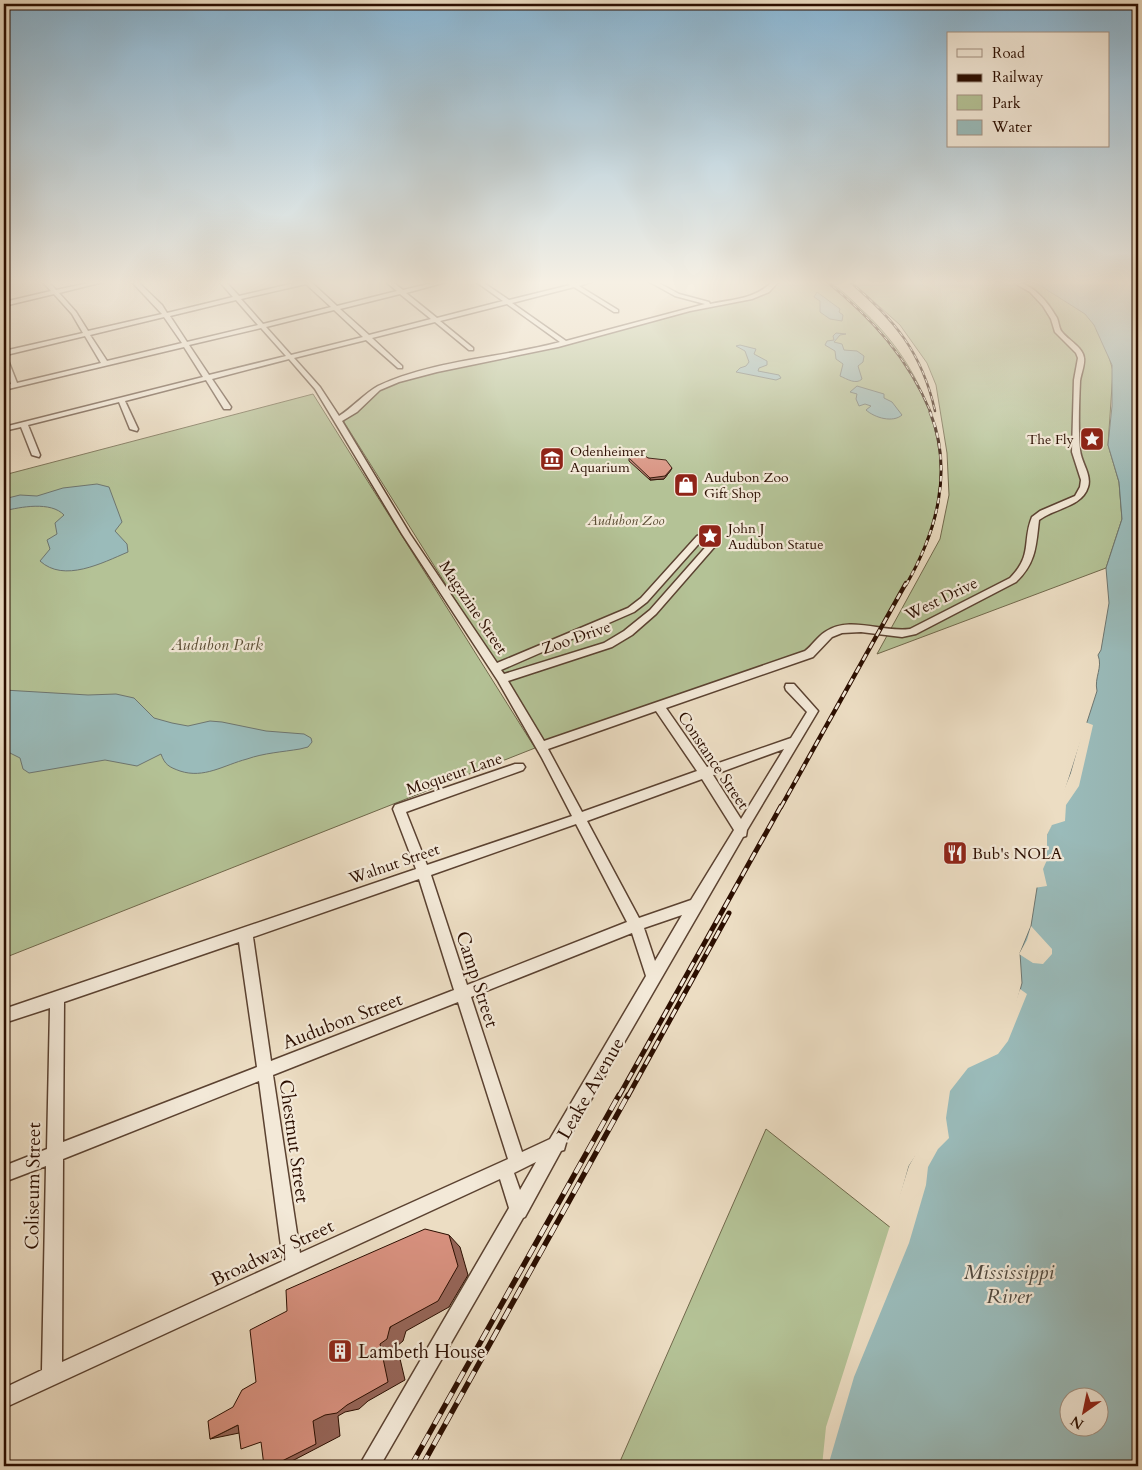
<svg xmlns="http://www.w3.org/2000/svg" width="1142" height="1470" font-family="Cardo,serif">
  <rect width="100%" height="100%" fill="#ecddc3"/>
  <filter id="stains"><feTurbulence type="fractalNoise" baseFrequency=".004" numOctaves="4"/><feColorMatrix values="0 0 0 0 .2 0 0 0 0 .09 0 0 0 0 .02 0 0 0 .5 -.17"/></filter>
  <radialGradient id="worn" r=".72"><stop offset=".6" stop-color="#630" stop-opacity="0"/><stop offset="1" stop-color="#630" stop-opacity=".3"/></radialGradient>
  <!-- green -->
  <g fill="#b4c296" stroke="#70684b">
    <path d="M776 281C790 281 813 277 826 281 835 283 854 302 861 309 917 360 952 435 937 512 928 555 900 594 879 631L833 632 809 654 544 741 344 422 347 415 378 389 414 376 527 352 697 307 744 299 774 285Z"/>
    <path d="M851 281H1057L1101 304 1097 331 1107 350 1113 371 1108 445 1119 482 1122 519 1106 568 877 654 940 539 949 495 947 453 936 385 927 363 900 325Z"/>
    <path d="M313 394 535 748 4 958V475Z"/>
    <path d="M766 1129 891 1228 825 1466H618Z"/>
  </g>
  <!-- water -->
  <g fill="#9abbba" stroke="#6e7670" fill-rule="evenodd">
    <path d="M1033 281H1138V1466H825L909 1166 932 1131 940 1080 990 1042 1013 1017 1022 983 1020 953 1031 926 1037 888V856L1061 803 1097 691C1094 677 1103 668 1098 655L1101 650 1109 603 1106 568 1122 519 1119 482 1108 445 1112 406V365L1094 325 1085 314ZM1070 1398H1100V1428H1070Z"/>
    <path d="M817 292 840 309 839 312 843 315 842 321 830 319 820 312V301L814 297Z"/>
    <path d="M836 333 846 334 840 335 834 342 842 344 844 350 857 351 864 356 863 362 858 366 862 379C856 385 847 379 840 376L843 364 836 359 835 351 825 345 827 341 834 340 833 336Z"/>
    <path d="M740 345 756 349 754 354 767 361V365L759 368 758 371 779 375 781 378 776 380 736 372 740 368 746 366 749 362 745 351 736 346Z"/>
    <path d="M857 386 884 394V398L892 402 902 415C893 423 875 418 866 410L871 406 865 404 859 406 856 399 857 394 850 392Z"/>
    <path d="M97 484 109 487 122 522 115 531 127 544 128 552C102 563 64 583 40 561L50 549 47 540 57 534 55 523 64 515C51 501 20 507 4 511V499L20 495 37 496 63 488Z"/>
    <path d="M4 690 88 695 116 694 134 698 154 718 172 723 188 726 210 721 222 722 266 731 304 734 311 738 312 742 308 747 300 749C282 752 264 753 247 759 224 765 204 779 180 771 169 767 165 765 161 754L137 766 105 760 29 773 23 769 20 758 4 750Z"/>
  </g>
  <!-- pier -->
  <g fill="#ecddc3">
    <path d="M1085 722 1093 725 1079 786 1066 805 1065 821 1052 825 1047 835V860L1043 869 1047 886 1034 888 1035 832 1038 822 1045 813 1059 802 1071 773Z"/>
    <path d="M1031 926 1052 949V954L1043 964 1033 963 1019 954 1027 940Z"/>
    <path d="M1020 989 1027 994 1008 1041 998 1054 968 1068 950 1091 946 1118 949 1138 938 1149 928 1167 926 1185 909 1243 854 1377 828 1466H822L826 1427 909 1166 929 1130 939 1078 965 1051 988 1040 1011 1016Z"/>
  </g>
  <g fill="none" stroke-linecap="round" stroke-linejoin="round">
    <defs>
      <path id="minor" d="M42 281H48L56 290 98 281H107L59 293 76 312 88 331 162 314 131 281H137L162 305 167 313 233 297 219 281H225L239 296 303 281H313L311 282 337 306 397 291 385 281H391L403 290 441 281H450L406 293 437 318 503 301 475 281H481L509 300 570 285 568 283 571 281 575 283 594 281 579 286 618 310V312H614L574 287 512 303 566 341 705 304 675 296 648 281H655L679 294 709 302 710 304C733 299 756 299 773 281H779L769 292 752 299 690 311 558 347 437 372 399 382 380 390 357 412 342 421 410 534 497 663 628 608 641 598 697 536 700 535 704 538 647 602 634 612 501 670 504 674 604 643 624 631 650 610 710 542H716L717 544 656 614 632 635 612 647 508 681 544 741 805 651C812 646 817 637 825 632 850 615 882 633 910 629L1010 578C1033 555 1022 541 1032 517L1040 511 1075 496 1080 487 1081 480 1072 452 1074 380 1078 358 1076 353 1055 332 1051 319 1043 306 1030 292 1011 281C1031 281 1048 302 1057 318 1059 323 1059 329 1062 332 1068 340 1083 347 1084 358 1085 365 1081 374 1080 381 1079 403 1078 428 1080 450 1081 462 1092 475 1088 487 1082 507 1055 508 1039 520 1036 546 1036 563 1016 582L916 634 902 637 861 632 842 633 832 637 813 657 666 708 707 767 791 738 807 712 786 690 785 687 786 684H794L818 711 747 830 746 836 743 837 566 1143 564 1150 561 1151 525 1217 523 1218 380 1466H359L509 1208 500 1179 4 1408V1388L42 1370 46 1166 4 1182V1166L47 1149 50 1008 4 1023V1009L416 869 393 809 395 805 515 764H523L525 767 523 770 406 812 427 865 572 816 542 758 498 681 402 534 315 389 289 359 212 379 231 407 230 409H224L206 380 125 401 138 429 137 431 130 429 119 402 28 425 40 455 39 457 32 455 21 427 4 431V427L203 377 184 347 4 390V386L11 384 4 364V351L83 333 72 314 54 294 4 306V302L51 291ZM306 284 331 307 263 324 241 299ZM400 294 431 319 369 335 340 309ZM236 300 258 325 187 342 170 316ZM507 304 560 342C501 358 434 360 378 386 365 393 352 408 339 416L320 387 294 358 366 340 398 368H402V366L372 338 435 322 469 350H473V348L440 321ZM334 310 363 337 291 355 266 327ZM164 317 182 343 107 361 90 335ZM261 328 286 356 209 375 189 345ZM85 336 101 363 17 383 6 355ZM656 711 697 771 582 812 548 749ZM784 749 741 819 713 775ZM702 779 734 830 691 900 639 918 587 821ZM576 824 627 922 467 985 431 875ZM419 879 454 990 271 1061 253 937ZM682 915 655 961 644 928ZM632 933 646 976 550 1139 522 1152 471 997ZM239 942 257 1067 63 1142 64 1002ZM458 1002 508 1159 300 1253 273 1075ZM259 1081 283 1261 62 1362 63 1159ZM536 1162 520 1190 514 1173Z"/>
    </defs>
    <!-- minor casing -->
    <use href="#minor" stroke="#5b4231" stroke-width="3"/>
    <!-- minor -->
    <use href="#minor" fill="#f3e9d8" fill-rule="evenodd"/>
    <defs>
      <g id="rail-far4">
        <path d="M826 281C872 318 908 358 931 413"/>
        <path d="M849 281C894 319 922 352 935 411"/>
      </g>
      <path id="rail-far3" d="M906 585C936 533 954 471 930 412"/>
      <path id="rail-far2" d="M781 807 906 583"/>
      <g id="rail-far1">
        <path d="M619 1096 781 806"/>
        <path d="M628 1096 729 913"/>
      </g>
      <g id="rail">
        <path d="M411 1466 619 1095"/>
        <path d="M422 1466 628 1095"/>
      </g>
    </defs>
    <!-- rail-far4 casing -->
    <use href="#rail-far4" stroke="#2b0e00" stroke-width="2.5"/>
    <!-- rail-far3 casing -->
    <use href="#rail-far3" stroke="#2b0e00" stroke-width="3"/>
    <!-- rail-far2 casing -->
    <use href="#rail-far2" stroke="#2b0e00" stroke-width="4.5"/>
    <!-- rail-far1 casing -->
    <use href="#rail-far1" stroke="#2b0e00" stroke-width="5"/>
    <!-- rail casing -->
    <use href="#rail" stroke="#2b0e00" stroke-width="5.5"/>
    <!-- rail-far4 -->
    <use href="#rail-far4" stroke="#f3e9d8" stroke-width="1" stroke-dasharray="4.5" stroke-linecap="butt"/>
    <!-- rail-far3 -->
    <use href="#rail-far3" stroke="#f3e9d8" stroke-width="2" stroke-dasharray="5.5" stroke-linecap="butt"/>
    <!-- rail-far2 -->
    <use href="#rail-far2" stroke="#f3e9d8" stroke-width="2.5" stroke-dasharray="7" stroke-linecap="butt"/>
    <!-- rail-far1 -->
    <use href="#rail-far1" stroke="#f3e9d8" stroke-width="3" stroke-dasharray="9" stroke-linecap="butt"/>
    <!-- rail -->
    <use href="#rail" stroke="#f3e9d8" stroke-width="4" stroke-dasharray="12" stroke-linecap="butt"/>
  </g>
  <!-- wall -->
  <path fill="#b97c6c" stroke="#2b0e00" d="M629 454 648 458 671 470 664 479 650 480 629 461Z"/>
  <!-- shaded-wall -->
  <g fill="#966558" stroke="#2b0e00">
    <path d="M672 468 671 470 664 479 650 480V478Z"/>
    <path d="M449 1235 460 1247 468 1275 449 1307 406 1331 403 1341 397 1346 405 1380 368 1401 359 1409 345 1412 338 1416 340 1436 294 1460 275 1466H272L313 1421 380 1344Z"/>
    <path d="M238 1425 244 1432 210 1439Z"/>
  </g>
  <!-- building -->
  <g fill="#d7907e" stroke="#2b0e00">
    <path d="M639 451 648 458 666 460 672 468 665 476 650 478 629 458 632 457 629 454Z"/>
    <path d="M425 1229 449 1235 458 1266 438 1301 390 1327 387 1339 380 1344 388 1382 347 1405 337 1413 325 1415 313 1421 316 1444 272 1466H264L261 1442 241 1449 238 1425 210 1439 208 1421 233 1407 242 1390 256 1382 250 1330 287 1311 286 1290Z"/>
  </g>
  <!-- sky -->
  <linearGradient id="sky" x2="0" y2="1"><stop stop-color="#89b7d6"/><stop offset="0.58" stop-color="#f6f0e4"/><stop offset="1" stop-color="#f6f0e4" stop-opacity="0"/></linearGradient>
  <rect width="1142" height="487" fill="url(#sky)"/>
  <!-- icons -->
  <defs>
    <symbol id="sight-square" viewBox="-11 -11 22 22"><rect x="-9" y="-9" width="18" height="18" rx="4" fill="#8f2418" stroke="#f3e9d8"/><path d="M0-6L1.8-2.2L6-1.7L2.9 1.2L3.7 5.4L0 3.3L-3.7 5.4L-2.9 1.2L-6-1.7L-1.8-2.2Z" fill="#fff"/></symbol>
    <symbol id="museum-square" viewBox="-11 -11 22 22"><rect x="-9" y="-9" width="18" height="18" rx="4" fill="#8f2418" stroke="#f3e9d8"/><path d="M0-6L6-3V-2H-6V-3ZM-5-1h2V3h-2ZM-1-1h2V3h-2ZM3-1h2V3H3ZM-6 4H6V6H-6Z" fill="#fff"/></symbol>
    <symbol id="shop-square" viewBox="-11 -11 22 22"><rect x="-9" y="-9" width="18" height="18" rx="4" fill="#8f2418" stroke="#f3e9d8"/><path d="M-5-2.5h2.3a2.7 3.5 0 0 1 5.4 0H5L5.5 6h-11ZM-1.5-2.5h3a1.5 2.3 0 0 0-3 0Z" fill="#fff"/></symbol>
    <symbol id="restaurant-square" viewBox="-11 -11 22 22"><rect x="-9" y="-9" width="18" height="18" rx="4" fill="#8f2418" stroke="#f3e9d8"/><path d="M-5-6h1v4h1v-4h1v4h1v-4h1v5L-1.5 .5V6h-2V.5L-5-1ZM5-6V6H3V1.5H1.5Q1.5-4 5-6Z" fill="#fff"/></symbol>
    <symbol id="building-square" viewBox="-11 -11 22 22"><rect x="-9" y="-9" width="18" height="18" rx="4" fill="#8f2418" stroke="#f3e9d8"/><path d="M-4-6H4V6H1V3H-1V6H-4ZM-2.5-4.3h1.7v1.8h-1.7ZM.8-4.3h1.7v1.8H.8ZM-2.5-1h1.7V.8h-1.7ZM.8-1h1.7V.8H.8Z" fill="#fff"/></symbol>
  </defs>
  <g fill-rule="evenodd">
    <use href="#sight-square" x="1078" y="425" width="28" height="28"/>
    <use href="#museum-square" x="538" y="445" width="28" height="28"/>
    <use href="#shop-square" x="672" y="471" width="28" height="28"/>
    <use href="#sight-square" x="696" y="522" width="28" height="28"/>
    <use href="#restaurant-square" x="941" y="839" width="28" height="28"/>
    <use href="#building-square" x="326" y="1337" width="28" height="28"/>
  </g>
  <g text-anchor="middle" stroke-width="4.5" stroke-linejoin="round" paint-order="stroke">
    <!-- far-poi labels -->
    <g font-size="14" fill="#2b0e00" stroke="#f3e9d8" text-anchor="start">
      <text x="1074" y="444" text-anchor="end">The Fly</text>
      <text x="570" y="456">Odenheimer<tspan x="570" dy="16">Aquarium</tspan></text>
      <text x="704" y="482">Audubon Zoo<tspan x="704" dy="16">Gift Shop</tspan></text>
      <text x="728" y="533">John J<tspan x="728" dy="16">Audubon Statue</tspan></text>
    </g>
    <!-- far-park labels -->
    <g font-size="14" font-style="italic" fill="#5b4d34" stroke="#f3e9d8">
      <text x="626" y="525">Audubon Zoo</text>
    </g>
    <!-- street labels -->
    <g font-size="16" fill="#2b0e00" stroke="#f3e9d8">
      <text transform="translate(941 598) rotate(-26)" y="6">West Drive</text>
      <text transform="translate(474 607) rotate(56)" y="6">Magazine Street</text>
      <text transform="translate(576 637) rotate(-19)" y="6">Zoo Drive</text>
      <text transform="translate(714 760) rotate(56)" y="6">Constance Street</text>
      <text transform="translate(454 773) rotate(-19)" y="6">Moqueur Lane</text>
      <text transform="translate(394 863) rotate(-19)" y="6">Walnut Street</text>
    </g>
    <!-- park labels -->
    <g font-size="16" font-style="italic" fill="#5b4d34" stroke="#f3e9d8">
      <text x="217" y="650">Audubon Park</text>
    </g>
    <!-- poi labels -->
    <g font-size="16" fill="#2b0e00" stroke="#f3e9d8" text-anchor="start">
      <text x="972" y="859">Bub's NOLA</text>
    </g>
    <!-- near-street labels -->
    <g font-size="19" fill="#2b0e00" stroke="#f3e9d8">
      <text transform="translate(478 979) rotate(72)" y="7">Camp Street</text>
      <text transform="translate(342 1020) rotate(-21)" y="7">Audubon Street</text>
      <text transform="translate(590 1088) rotate(-60)" y="7">Leake Avenue</text>
      <text transform="translate(295 1141) rotate(82)" y="7">Chestnut Street</text>
      <text transform="translate(32 1186) rotate(-89)" y="7">Coliseum Street</text>
      <text transform="translate(272 1252) rotate(-25)" y="7">Broadway Street</text>
    </g>
    <!-- near-poi labels -->
    <g font-size="19" fill="#2b0e00" stroke="#f3e9d8" text-anchor="start">
      <text x="358" y="1358">Lambeth House</text>
    </g>
    <!-- near-water labels -->
    <g font-size="21" font-style="italic" fill="#524b41" stroke="#f3e9d8">
      <text x="1009" y="1279">Mississippi<tspan x="1009" dy="24">River</tspan></text>
    </g>
  </g>
  <!-- margin -->
  <rect width="1142" height="1470" fill="none" stroke="#ecddc3" stroke-width="20"/>
  <rect x="5" y="5" width="1132" height="1460" fill="none" stroke="#2b0e00" stroke-width="2.5"/>
  <rect x="10" y="10" width="1122" height="1450" fill="none" stroke="#2b0e00"/>
  <!-- legend -->
  <rect x="947" y="32" width="162" height="115" fill="#f3e9d8" stroke="#a39182"/>
  <rect x="957" y="49" width="25" height="8" fill="#f3e9d8" stroke="#a39182"/>
  <text x="992" y="58" font-size="15" fill="#2b0e00">Road</text>
  <rect x="957" y="74" width="25" height="8" fill="#2b0e00" stroke="#a39182"/>
  <text x="992" y="82" font-size="15" fill="#2b0e00">Railway</text>
  <rect x="957" y="95" width="25" height="15" fill="#b4c296" stroke="#a39182"/>
  <text x="992" y="108" font-size="15" fill="#2b0e00">Park</text>
  <rect x="957" y="120" width="25" height="15" fill="#9abbba" stroke="#a39182"/>
  <text x="992" y="132" font-size="15" fill="#2b0e00">Water</text>
  <!-- north arrow -->
  <g transform="translate(1084 1412) rotate(213)"><circle r="24" fill="#f3e9d8" stroke="#a39182"/>
  <path d="M0-4L9 19L0 12L-9 19Z" fill="#8f2418"/>
  <text y="-8" font-size="14" font-weight="bold" text-anchor="middle" fill="#2b0e00">N</text>
  </g>
  <rect width="100%" height="100%" filter="url(#stains)"/>
  <rect width="100%" height="100%" fill="url(#worn)"/>
</svg>
